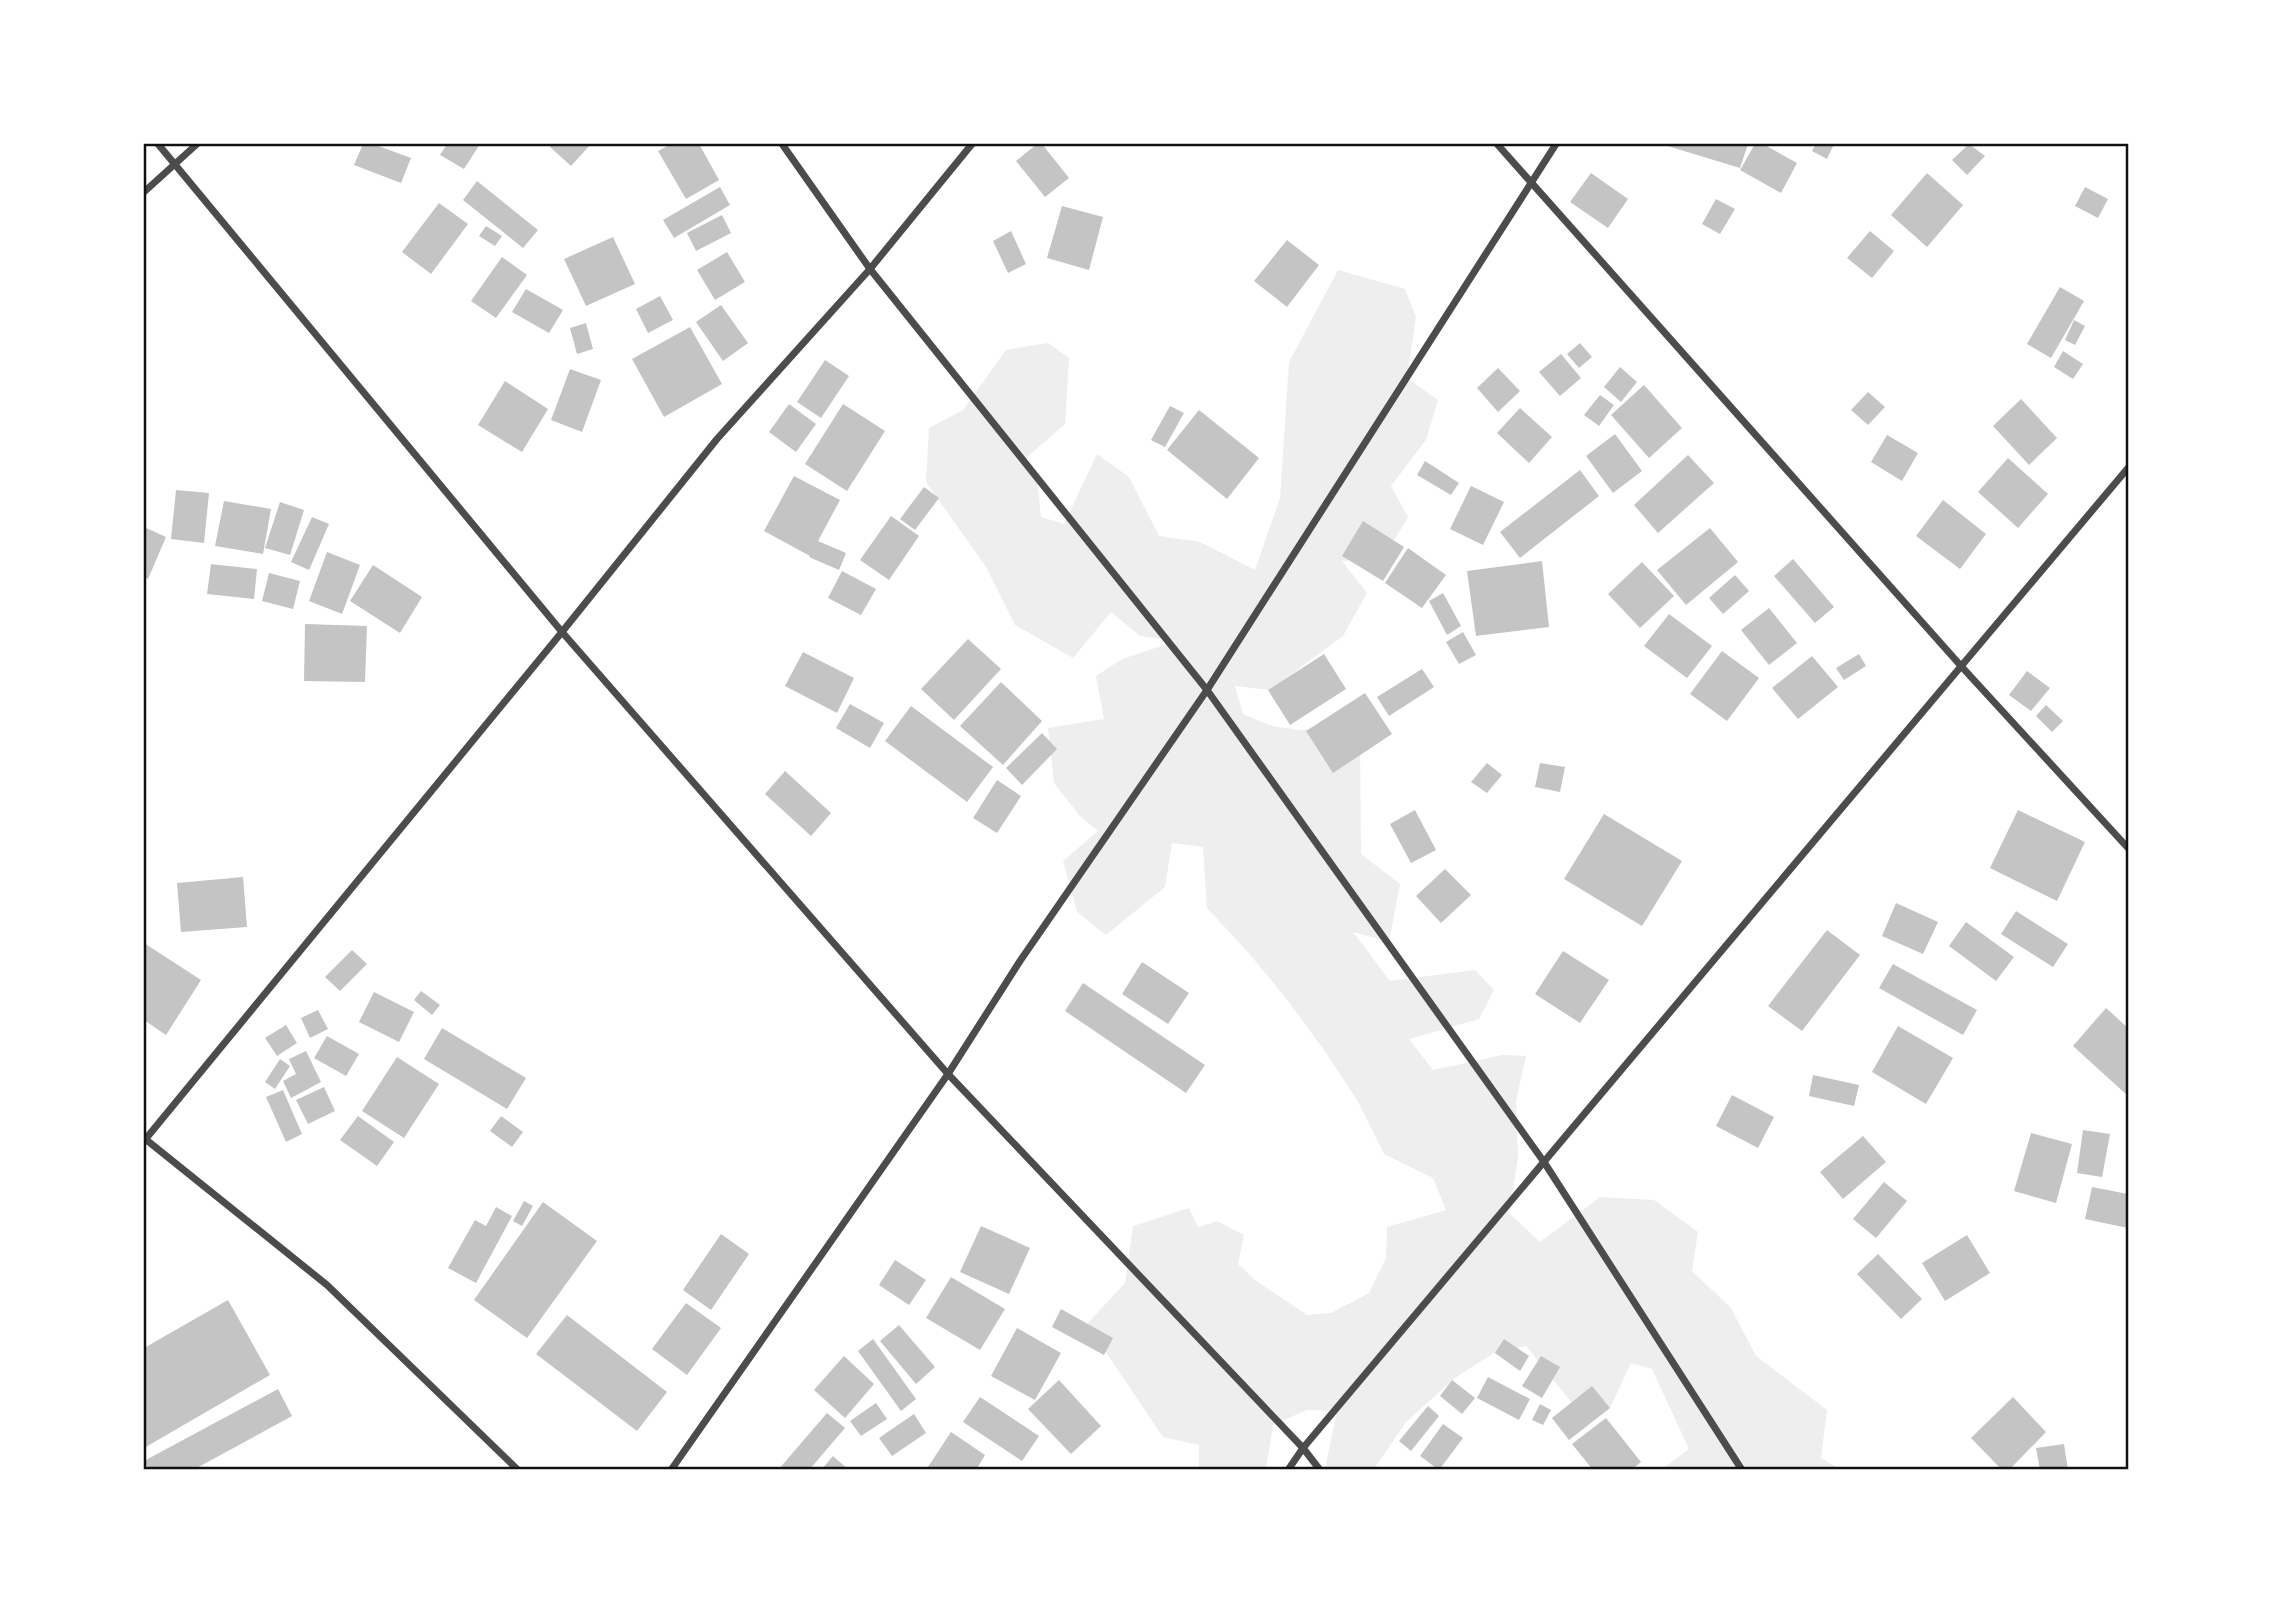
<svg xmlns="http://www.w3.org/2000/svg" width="2272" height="1613" font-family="'Alegreya Sans',sans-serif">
  <rect width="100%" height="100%" fill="#fff"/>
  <!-- green -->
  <path fill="#eee" d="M1338 270 1405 289 1416 317 1407 378 1438 400 1426 440 1391 486 1408 517 1384 557 1342 561 1367 593 1343 636 1270 690 1235 686 1243 714 1272 726 1299 730 1334 729 1360 743 1361 854 1400 884 1389 942 1353 932 1390 981 1475 970 1494 990 1479 1019 1409 1039 1433 1070 1503 1055 1526 1056 1516 1101 1518 1158 1509 1213 1540 1242 1600 1197 1654 1200 1698 1232 1692 1271 1731 1308 1756 1356 1827 1410 1821 1458 1840 1469H1662L1689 1449 1652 1369 1631 1363 1610 1408 1571 1402 1526 1346 1494 1353 1456 1377 1406 1422 1374 1469H1325L1337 1411 1307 1410 1273 1425 1266 1469H1199V1445L1163 1437 1087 1324 1125 1283 1133 1226 1189 1208 1198 1227 1217 1221 1244 1235 1238 1264 1255 1280 1307 1315 1331 1313 1369 1293 1386 1258 1387 1227 1446 1210 1433 1178 1384 1154 1357 1100 1324 1050 1285 997 1247 951 1207 908 1203 847 1172 843 1165 887 1106 935 1077 912 1063 861 1098 831 1080 816 1054 783 1048 728 1104 719 1096 676 1122 659 1176 641 1140 636 1111 612 1073 658 1015 625 986 567 926 482 929 428 963 410 1006 350 1048 343 1069 358 1065 424 1026 458 1037 478 1041 517 1064 524 1097 454 1129 477 1159 536 1200 542 1255 570 1280 498 1289 362Z"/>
  <!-- building -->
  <g fill="#c4c4c4">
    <path d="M363 144H373L411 158 401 183 354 165Z"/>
    <path d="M447 144H480L464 169 440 155Z"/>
    <path d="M553 144H591L571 166 550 147Z"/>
    <path d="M671 144H699L719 180 686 199 658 151Z"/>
    <path d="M1037 144H1042L1069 178 1045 197 1016 161Z"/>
    <path d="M1661 144H1748L1740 168Z"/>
    <path d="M1755 144H1763L1797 163 1781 193 1740 170Z"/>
    <path d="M1816 144H1834L1827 159 1812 151Z"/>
    <path d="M1969 144 1985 156 1967 175 1952 160Z"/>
    <path d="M1591 173 1628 199 1608 228 1570 202Z"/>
    <path d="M1927 173 1963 205 1927 247 1891 215Z"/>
    <path d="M477 181 538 230 523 248 463 200Z"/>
    <path d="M720 187 730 205 674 238 663 220Z"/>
    <path d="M2085 187 2108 199 2098 218 2075 206Z"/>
    <path d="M1716 199 1735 209 1720 234 1702 224Z"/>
    <path d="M439 203 468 224 431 274 402 252Z"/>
    <path d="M1062 206 1103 217 1089 270 1047 258Z"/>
    <path d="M722 215 731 233 696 251 687 233Z"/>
    <path d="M486 226 502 236 495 246 479 236Z"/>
    <path d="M1011 231 1026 264 1008 273 993 241Z"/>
    <path d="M1870 231 1894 251 1872 278 1847 258Z"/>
    <path d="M613 237 635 284 586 306 564 259Z"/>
    <path d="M1287 240 1319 265 1287 307 1254 281Z"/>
    <path d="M727 252 745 282 715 300 697 270Z"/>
    <path d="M502 257 527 275 496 318 471 301Z"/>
    <path d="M2060 287 2084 301 2051 358 2027 344Z"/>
    <path d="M526 289 563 310 549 333 512 312Z"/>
    <path d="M660 296 673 320 648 333 636 309Z"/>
    <path d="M721 305 748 343 723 361 696 322Z"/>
    <path d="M2074 320 2085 326 2075 345 2065 340Z"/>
    <path d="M586 323 593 349 577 354 570 328Z"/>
    <path d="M690 327 722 384 664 417 632 359Z"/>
    <path d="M1580 343 1592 357 1579 368 1567 354Z"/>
    <path d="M2063 351 2083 364 2073 379 2054 367Z"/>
    <path d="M1561 354 1581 378 1560 396 1539 372Z"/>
    <path d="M825 360 849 376 821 418 797 402Z"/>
    <path d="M1620 367 1637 382 1621 402 1604 387Z"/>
    <path d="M1498 368 1520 391 1498 412 1477 388Z"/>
    <path d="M570 369 601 380 582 432 551 420Z"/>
    <path d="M505 381 548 409 522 452 478 425Z"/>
    <path d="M1644 385 1682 428 1649 458 1611 415Z"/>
    <path d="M1868 392 1885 407 1868 425 1851 410Z"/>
    <path d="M1600 395 1614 405 1599 426 1584 415Z"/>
    <path d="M2021 399 2057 438 2029 465 1993 426Z"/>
    <path d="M789 404 816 424 796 452 769 432Z"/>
    <path d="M843 404 885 431 847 491 805 464Z"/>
    <path d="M1170 406 1184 413 1165 447 1151 440Z"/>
    <path d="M1520 408 1552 437 1529 463 1497 433Z"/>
    <path d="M1199 410 1259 458 1227 499 1167 450Z"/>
    <path d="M1615 434 1642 471 1613 493 1586 456Z"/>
    <path d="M1887 435 1918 453 1902 481 1871 462Z"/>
    <path d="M1688 455 1714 483 1658 533 1634 505Z"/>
    <path d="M2008 458 2048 494 2018 528 1978 492Z"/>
    <path d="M1425 461 1459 483 1451 495 1417 475Z"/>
    <path d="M1580 470 1599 496 1520 558 1500 532Z"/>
    <path d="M794 476 840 500 818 541 846 553 839 570 809 557 810 556 764 531Z"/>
    <path d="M1471 486 1504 502 1483 545 1450 529Z"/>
    <path d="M924 487 939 498 915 530 900 519Z"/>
    <path d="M176 490 209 493 204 543 171 539Z"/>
    <path d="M1943 500 1986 534 1960 569 1916 536Z"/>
    <path d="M224 501 271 509 263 554 215 546Z"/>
    <path d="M280 502 304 510 290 555 265 548Z"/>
    <path d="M891 516 919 536 889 580 860 560Z"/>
    <path d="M312 517 329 524 309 570 291 562Z"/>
    <path d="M1363 521 1404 547 1383 581 1342 556Z"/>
    <path d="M144 527 166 537 148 579 144 577Z"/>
    <path d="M1710 528 1738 562 1686 605 1657 570Z"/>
    <path d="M1408 548 1446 575 1422 608 1385 583Z"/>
    <path d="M327 552 360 565 342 614 309 601Z"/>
    <path d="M1793 559 1834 607 1815 623 1774 576Z"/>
    <path d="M1542 561 1549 627 1476 636 1467 571Z"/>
    <path d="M1642 562 1674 596 1640 628 1608 594Z"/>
    <path d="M211 564 257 569 254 599 207 594Z"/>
    <path d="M373 565 422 597 400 633 350 601Z"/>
    <path d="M842 571 876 589 861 615 828 598Z"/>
    <path d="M269 573 300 581 293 609 262 601Z"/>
    <path d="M1735 575 1749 591 1723 614 1709 598Z"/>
    <path d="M1443 593 1461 626 1447 635 1429 601Z"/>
    <path d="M1769 608 1797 643 1769 665 1741 630Z"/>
    <path d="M1669 614 1712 646 1687 678 1644 646Z"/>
    <path d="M305 624 367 626 365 682 304 681Z"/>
    <path d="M1463 632 1476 655 1459 664 1446 642Z"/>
    <path d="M968 639 1001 669 954 720 921 689Z"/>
    <path d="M1722 651 1759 678 1727 721 1690 694Z"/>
    <path d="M803 652 854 678 837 713 785 686Z"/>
    <path d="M1324 654 1346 689 1290 725 1268 690Z"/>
    <path d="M1859 654 1866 666 1844 680 1836 668Z"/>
    <path d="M1812 656 1838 687 1798 719 1772 688Z"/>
    <path d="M1422 669 1434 687 1389 716 1377 697Z"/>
    <path d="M2027 671 2050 688 2031 711 2009 695Z"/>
    <path d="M1001 682 1042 721 1003 765 960 726Z"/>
    <path d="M1365 693 1392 734 1333 773 1306 731Z"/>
    <path d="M850 704 884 723 870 748 836 728Z"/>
    <path d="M2046 705 2063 721 2052 732 2036 716Z"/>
    <path d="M911 706 993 767 967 802 885 741Z"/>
    <path d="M1042 733 1057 749 1022 785 1006 768Z"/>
    <path d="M1487 763 1502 775 1487 793 1471 782Z"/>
    <path d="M1540 763 1565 767 1560 792 1535 787Z"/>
    <path d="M785 771 831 813 811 836 765 794Z"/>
    <path d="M997 780 1021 796 997 833 973 818Z"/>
    <path d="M1415 810 1436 850 1411 863 1390 824Z"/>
    <path d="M2018 810 2085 842 2057 901 1990 868Z"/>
    <path d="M1604 814 1682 861 1642 926 1564 879Z"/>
    <path d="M1445 869 1471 895 1441 923 1416 896Z"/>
    <path d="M243 877 247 927 181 932 177 883Z"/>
    <path d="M1896 903 1938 922 1923 954 1882 936Z"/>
    <path d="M2016 911 2068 944 2053 967 2001 934Z"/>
    <path d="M1966 922 2014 957 1996 981 1949 946Z"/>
    <path d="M1827 930 1860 955 1802 1031 1768 1006Z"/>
    <path d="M144 943 201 980 166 1035 144 1020Z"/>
    <path d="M352 950 367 964 340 991 325 977Z"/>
    <path d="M1563 951 1609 980 1580 1023 1535 994Z"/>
    <path d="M1142 962 1189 993 1168 1024 1122 994Z"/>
    <path d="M1893 964 1977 1010 1963 1035 1879 988Z"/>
    <path d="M1083 983 1205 1065 1186 1093 1065 1011Z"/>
    <path d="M421 991 440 1005 432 1015 414 1000Z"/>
    <path d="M374 992 414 1012 399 1042 359 1022Z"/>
    <path d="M2106 1008 2128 1028V1096L2073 1046Z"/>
    <path d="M318 1010 328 1029 310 1038 301 1018Z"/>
    <path d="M286 1025 297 1043 277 1056 265 1038Z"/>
    <path d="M1898 1026 1953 1058 1926 1104 1872 1072Z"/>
    <path d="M442 1028 526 1078 507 1109 424 1059Z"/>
    <path d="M327 1036 359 1054 346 1076 314 1058Z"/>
    <path d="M306 1051 321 1082 291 1098 283 1081 296 1074 289 1059Z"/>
    <path d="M397 1057 439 1084 404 1138 362 1111Z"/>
    <path d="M280 1059 290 1066 275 1089 265 1082Z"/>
    <path d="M1813 1075 1859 1085 1854 1106 1809 1096Z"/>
    <path d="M324 1087 335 1111 308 1124 296 1100Z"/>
    <path d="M283 1090 302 1134 286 1142 266 1097Z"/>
    <path d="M1732 1095 1774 1117 1758 1148 1716 1126Z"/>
    <path d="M358 1116 394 1142 377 1166 340 1140Z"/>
    <path d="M501 1116 523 1132 512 1147 490 1131Z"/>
    <path d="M2083 1130 2110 1134 2102 1177 2077 1173Z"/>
    <path d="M2031 1133 2072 1144 2056 1203 2014 1191Z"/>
    <path d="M1863 1136 1886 1162 1843 1199 1820 1172Z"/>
    <path d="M1884 1182 1907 1201 1876 1238 1853 1219Z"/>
    <path d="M2092 1187 2128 1194V1228L2085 1219Z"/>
    <path d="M524 1201 533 1206 522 1226 513 1221Z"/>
    <path d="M543 1202 597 1241 527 1338 474 1300Z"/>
    <path d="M496 1207 512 1216 476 1283 448 1268 475 1220 486 1226Z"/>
    <path d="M981 1226 1030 1248 1009 1294 960 1272Z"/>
    <path d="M721 1234 749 1254 711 1310 683 1290Z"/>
    <path d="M1967 1235 1990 1273 1945 1301 1922 1263Z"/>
    <path d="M1878 1254 1922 1299 1901 1319 1857 1274Z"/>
    <path d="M895 1260 926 1280 909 1305 879 1285Z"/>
    <path d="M951 1277 1005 1309 980 1350 926 1318Z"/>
    <path d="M228 1300 270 1375 144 1448V1348Z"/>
    <path d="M686 1303 721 1328 687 1375 652 1349Z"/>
    <path d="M1061 1309 1113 1338 1104 1355 1052 1327Z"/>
    <path d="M567 1315 667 1392 637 1431 536 1354Z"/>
    <path d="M899 1325 935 1367 916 1384 880 1341Z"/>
    <path d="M1017 1328 1061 1353 1035 1400 991 1376Z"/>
    <path d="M873 1339 916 1399 901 1411 858 1351Z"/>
    <path d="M1504 1339 1529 1356 1520 1371 1495 1353Z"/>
    <path d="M844 1356 874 1384 845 1418 814 1390Z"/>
    <path d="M1541 1356 1560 1367 1542 1398 1522 1386Z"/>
    <path d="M1488 1377 1530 1399 1519 1420 1477 1398Z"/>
    <path d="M1059 1380 1101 1426 1071 1454 1028 1409Z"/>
    <path d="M1452 1380 1475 1398 1462 1414 1440 1396Z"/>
    <path d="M1592 1386 1610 1408 1569 1440 1552 1418Z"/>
    <path d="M278 1389 292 1416 193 1470H149L144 1461Z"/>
    <path d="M980 1397 1039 1436 1022 1461 963 1422Z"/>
    <path d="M2013 1397 2046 1432 2009 1470H2002L1971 1438Z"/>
    <path d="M876 1403 887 1419 861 1436 850 1421Z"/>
    <path d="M1540 1404 1551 1410 1543 1425 1532 1420Z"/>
    <path d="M1428 1406 1439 1416 1411 1451 1399 1441Z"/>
    <path d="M827 1413 845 1428 809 1470H778Z"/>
    <path d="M914 1414 926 1433 892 1456 879 1438Z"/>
    <path d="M1606 1418 1641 1462 1631 1470H1593L1572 1444Z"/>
    <path d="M1443 1424 1463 1438 1439 1470 1420 1456Z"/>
    <path d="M951 1432 985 1455 976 1470H926Z"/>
    <path d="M2064 1444 2068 1470H2040L2036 1448Z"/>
    <path d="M833 1456 849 1470H821Z"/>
  </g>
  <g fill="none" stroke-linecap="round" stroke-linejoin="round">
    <!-- minor -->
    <g stroke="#4c4c4c" stroke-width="7">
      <path d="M158 144 562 632 948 1074 1303 1448 1320 1470"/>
      <path d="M782 144 870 269 1207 690 1544 1162 1742 1470"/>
      <path d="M1497 144 1961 666 2128 848"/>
      <path d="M144 192 197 144"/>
      <path d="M144 1138 327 1285 518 1470"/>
      <path d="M144 1141 562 632 717 439 870 269 972 144"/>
      <path d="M671 1470 948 1074 1020 961 1207 690 1556 144"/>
      <path d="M1288 1470 1303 1448 2128 468"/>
    </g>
  </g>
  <!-- border -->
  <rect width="2272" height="1613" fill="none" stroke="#ffffff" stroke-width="290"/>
  <rect x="145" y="145" width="1982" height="1323" fill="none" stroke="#111" stroke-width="2.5"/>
</svg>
